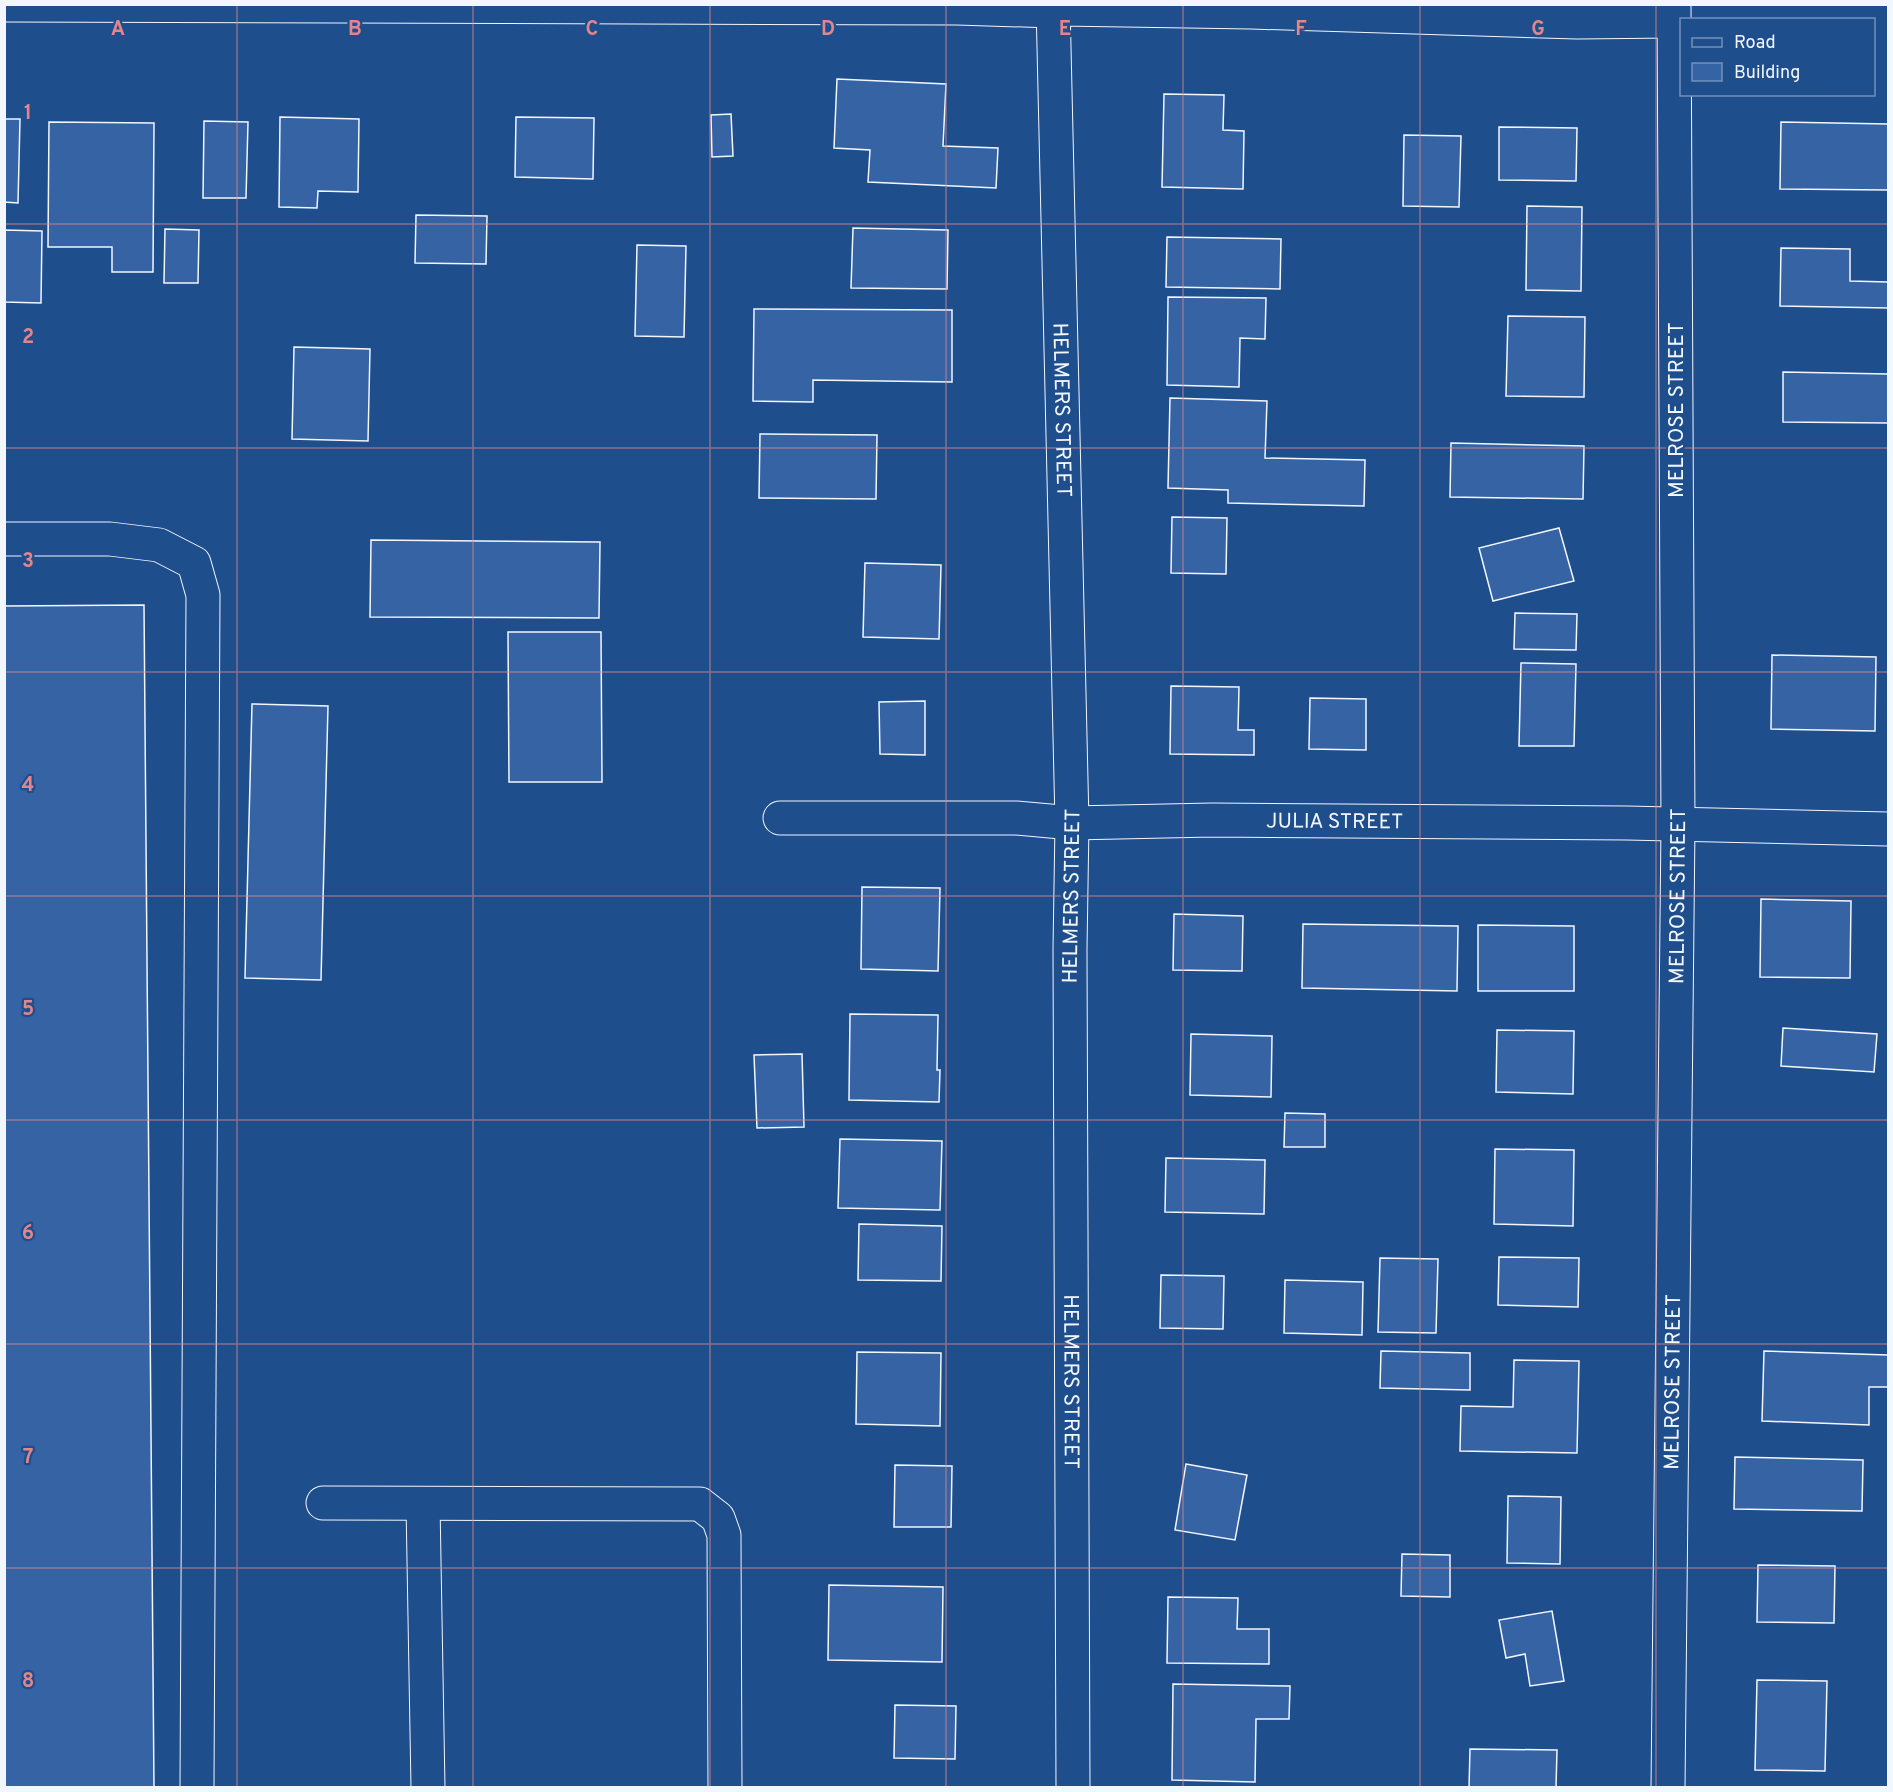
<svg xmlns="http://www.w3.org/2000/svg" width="1893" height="1792" font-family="Overpass,sans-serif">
  <rect width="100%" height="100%" fill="#1f4e8c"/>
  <!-- building -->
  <g fill="#3563a3" stroke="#f2f6ff" stroke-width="1.5">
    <path d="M837 79 946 84 943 146 998 148 996 188 868 182 870 150 834 148Z"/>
    <path d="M1164 94 1224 95 1223 130 1244 131 1243 189 1162 187Z"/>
    <path d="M731 114 733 156 712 157 711 115Z"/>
    <path d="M280 117 359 119 358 192 318 191 317 208 279 207Z"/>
    <path d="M516 117 594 118 593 179 515 177Z"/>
    <path d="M4 119H20L18 203 4 202Z"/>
    <path d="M204 121 248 122 246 198H203Z"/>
    <path d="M49 122 154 123 153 272H112V247H48Z"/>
    <path d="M1781 122 1888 124V190L1780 189Z"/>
    <path d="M1499 127 1577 128 1576 181 1499 180Z"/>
    <path d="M1404 135 1461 136 1459 207 1403 206Z"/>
    <path d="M1527 206 1582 207 1581 291 1526 290Z"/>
    <path d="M416 215 487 216 486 264 415 263Z"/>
    <path d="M853 228 948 230 947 289 851 288Z"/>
    <path d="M165 229 199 230 198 283H164Z"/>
    <path d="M4 230 42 231 41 303 4 302Z"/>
    <path d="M1167 237 1281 239 1280 289 1166 287Z"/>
    <path d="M637 245 686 246 684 337 635 336Z"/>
    <path d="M1781 248 1850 249V281L1888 282V308L1780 306Z"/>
    <path d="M1168 297 1266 298 1265 339 1240 338 1239 387 1167 385Z"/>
    <path d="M754 309 952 310V382L813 380V402L753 401Z"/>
    <path d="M1508 316 1585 317 1584 397 1506 396Z"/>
    <path d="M294 347 370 349 368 441 292 439Z"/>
    <path d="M1783 372 1888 374V423L1783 422Z"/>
    <path d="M1170 398 1267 401 1265 458 1365 460 1364 506 1228 503V490L1168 488Z"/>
    <path d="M760 434 877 435 876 499 759 498Z"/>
    <path d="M1451 443 1584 446 1583 499 1450 497Z"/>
    <path d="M1172 517 1227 518 1226 574 1171 573Z"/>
    <path d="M1559 528 1574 581 1493 601 1479 548Z"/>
    <path d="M371 540 600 542 599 618 370 617Z"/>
    <path d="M865 563 941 565 939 639 863 637Z"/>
    <path d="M144 605 154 1788H4V606Z"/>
    <path d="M1515 613 1577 614 1576 650 1514 649Z"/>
    <path d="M508 632H601L602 782H509Z"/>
    <path d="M1772 655 1876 657 1875 731 1771 729Z"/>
    <path d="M1521 663 1576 664 1574 746H1519Z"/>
    <path d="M1171 686 1239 687 1238 730H1254V755L1170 754Z"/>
    <path d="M1310 698 1366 699V750L1309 749Z"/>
    <path d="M925 701V755L880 754 879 702Z"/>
    <path d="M252 704 328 706 321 980 245 978Z"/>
    <path d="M862 887 940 888 938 971 861 969Z"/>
    <path d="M1761 899 1851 901 1850 978 1760 977Z"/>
    <path d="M1174 914 1243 916 1242 971 1173 970Z"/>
    <path d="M1303 924 1458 926 1457 991 1302 988Z"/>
    <path d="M1478 925 1574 926V991H1478Z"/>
    <path d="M850 1014 938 1015 937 1070H940L939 1102 849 1100Z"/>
    <path d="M1783 1028 1877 1034 1874 1072 1781 1066Z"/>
    <path d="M1497 1030 1574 1031 1573 1094 1496 1092Z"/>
    <path d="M1191 1034 1272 1036 1271 1097 1190 1095Z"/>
    <path d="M802 1054 804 1127 757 1128 754 1055Z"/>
    <path d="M1285 1113 1325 1114V1147H1284Z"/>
    <path d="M840 1139 942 1141 940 1210 838 1208Z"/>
    <path d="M1495 1149 1574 1150 1573 1226 1494 1224Z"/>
    <path d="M1166 1158 1265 1160 1264 1214 1165 1212Z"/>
    <path d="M859 1224 942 1226 941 1281 858 1280Z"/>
    <path d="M1499 1257 1579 1258 1578 1307 1498 1305Z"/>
    <path d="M1380 1258 1438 1259 1436 1333 1378 1332Z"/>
    <path d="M1161 1275 1224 1276 1223 1329 1160 1328Z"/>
    <path d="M1285 1280 1363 1282 1362 1335 1284 1333Z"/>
    <path d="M1381 1351 1470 1353V1390L1380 1388Z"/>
    <path d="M1764 1351 1888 1355V1387H1869V1425L1762 1421Z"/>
    <path d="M857 1352 941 1353 940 1426 856 1424Z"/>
    <path d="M1514 1360 1579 1361 1577 1453 1460 1451 1461 1406 1513 1407Z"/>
    <path d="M1735 1457 1863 1460 1862 1511 1734 1509Z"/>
    <path d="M1186 1464 1247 1475 1235 1540 1175 1530Z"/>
    <path d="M895 1465 952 1466 951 1527H894Z"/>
    <path d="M1508 1496 1561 1497 1560 1564 1507 1563Z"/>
    <path d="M1402 1554 1450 1555V1597L1401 1596Z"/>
    <path d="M1758 1565 1835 1566 1834 1623 1757 1622Z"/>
    <path d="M829 1585 943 1587 942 1662 828 1660Z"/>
    <path d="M1168 1597 1238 1598 1237 1629H1269V1664L1167 1663Z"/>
    <path d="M1552 1611 1564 1681 1530 1686 1525 1654 1506 1658 1499 1620Z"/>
    <path d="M1757 1680 1827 1681 1825 1771 1755 1770Z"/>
    <path d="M1173 1684 1290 1686 1289 1719H1256L1255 1782 1172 1780Z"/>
    <path d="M895 1705 956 1706 955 1759 894 1758Z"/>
    <path d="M1470 1749 1557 1750 1556 1788H1469Z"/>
  </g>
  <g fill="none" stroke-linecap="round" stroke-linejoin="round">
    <defs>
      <g id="minor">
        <path id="s1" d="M1053 4 1072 823 1070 949 1073 1788"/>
        <path d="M4 5 957 8 1053 11 1061 9 1251 12 1577 22 1674 21"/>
        <path d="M4 539H110L159 545 194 563 203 595 197 1788"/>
        <path id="s2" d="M780 818H1016L1072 823 1212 820 1627 823 1888 829"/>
        <path d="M323 1503 700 1504 718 1518 724 1535 725 1788"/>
        <path d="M423 1504 428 1788"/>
        <path id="s3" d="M1668 1788 1678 824 1674 4"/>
      </g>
    </defs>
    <!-- minor casing -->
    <use href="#minor" stroke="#f2f6ff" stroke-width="35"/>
    <!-- minor -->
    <use href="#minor" stroke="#1f4e8c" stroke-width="33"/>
  </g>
  <!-- grid -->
  <path fill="none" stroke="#e38589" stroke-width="1.5" stroke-opacity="0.55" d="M237 4V1788M473 4V1788M710 4V1788M946 4V1788M1183 4V1788M1420 4V1788M1656 4V1788M4 224H1888M4 448H1888M4 672H1888M4 896H1888M4 1120H1888M4 1344H1888M4 1568H1888"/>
  <g text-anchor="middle" stroke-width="4.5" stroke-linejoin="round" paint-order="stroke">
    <!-- street labels -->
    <g font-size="21" fill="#f2f6ff" stroke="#1f4e8c">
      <text dy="7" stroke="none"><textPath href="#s1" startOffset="406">HELMERS STREET</textPath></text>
      <text transform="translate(1676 410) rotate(-90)" y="7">MELROSE STREET</text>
      <text dy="7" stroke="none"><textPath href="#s2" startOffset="555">JULIA STREET</textPath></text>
      <text transform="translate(1071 896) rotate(-89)" y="7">HELMERS STREET</text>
      <text dy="7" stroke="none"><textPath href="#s3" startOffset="892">MELROSE STREET</textPath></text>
      <text dy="7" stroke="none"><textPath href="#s1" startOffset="1378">HELMERS STREET</textPath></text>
      <text dy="7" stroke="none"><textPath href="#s3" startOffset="406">MELROSE STREET</textPath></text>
    </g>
  </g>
  <g font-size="20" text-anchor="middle" font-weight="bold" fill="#e38589" stroke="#1f4e8c" stroke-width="4.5" stroke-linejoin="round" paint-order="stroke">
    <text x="118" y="35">A</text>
    <text x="355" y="35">B</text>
    <text x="592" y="35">C</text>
    <text x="828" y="35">D</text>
    <text x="1065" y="35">E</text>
    <text x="1301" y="35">F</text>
    <text x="1538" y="35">G</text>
    <text x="28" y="119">1</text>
    <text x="28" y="343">2</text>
    <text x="28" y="567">3</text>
    <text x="28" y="791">4</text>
    <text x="28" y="1015">5</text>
    <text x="28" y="1239">6</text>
    <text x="28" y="1463">7</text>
    <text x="28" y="1687">8</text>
  </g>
  <!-- border -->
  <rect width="1893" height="1792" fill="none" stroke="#f2f6ff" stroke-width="12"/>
  <!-- legend -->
  <rect x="1680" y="18" width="195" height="78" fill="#1f4e8c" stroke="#7391ba" stroke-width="1.5"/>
  <rect x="1692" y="38" width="30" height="9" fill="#1f4e8c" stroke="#7391ba" stroke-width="1.5"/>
  <text x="1734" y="48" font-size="18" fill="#f2f6ff">Road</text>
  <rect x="1692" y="63" width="30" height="18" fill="#3563a3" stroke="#7391ba" stroke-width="1.5"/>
  <text x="1734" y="78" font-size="18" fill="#f2f6ff">Building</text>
</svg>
